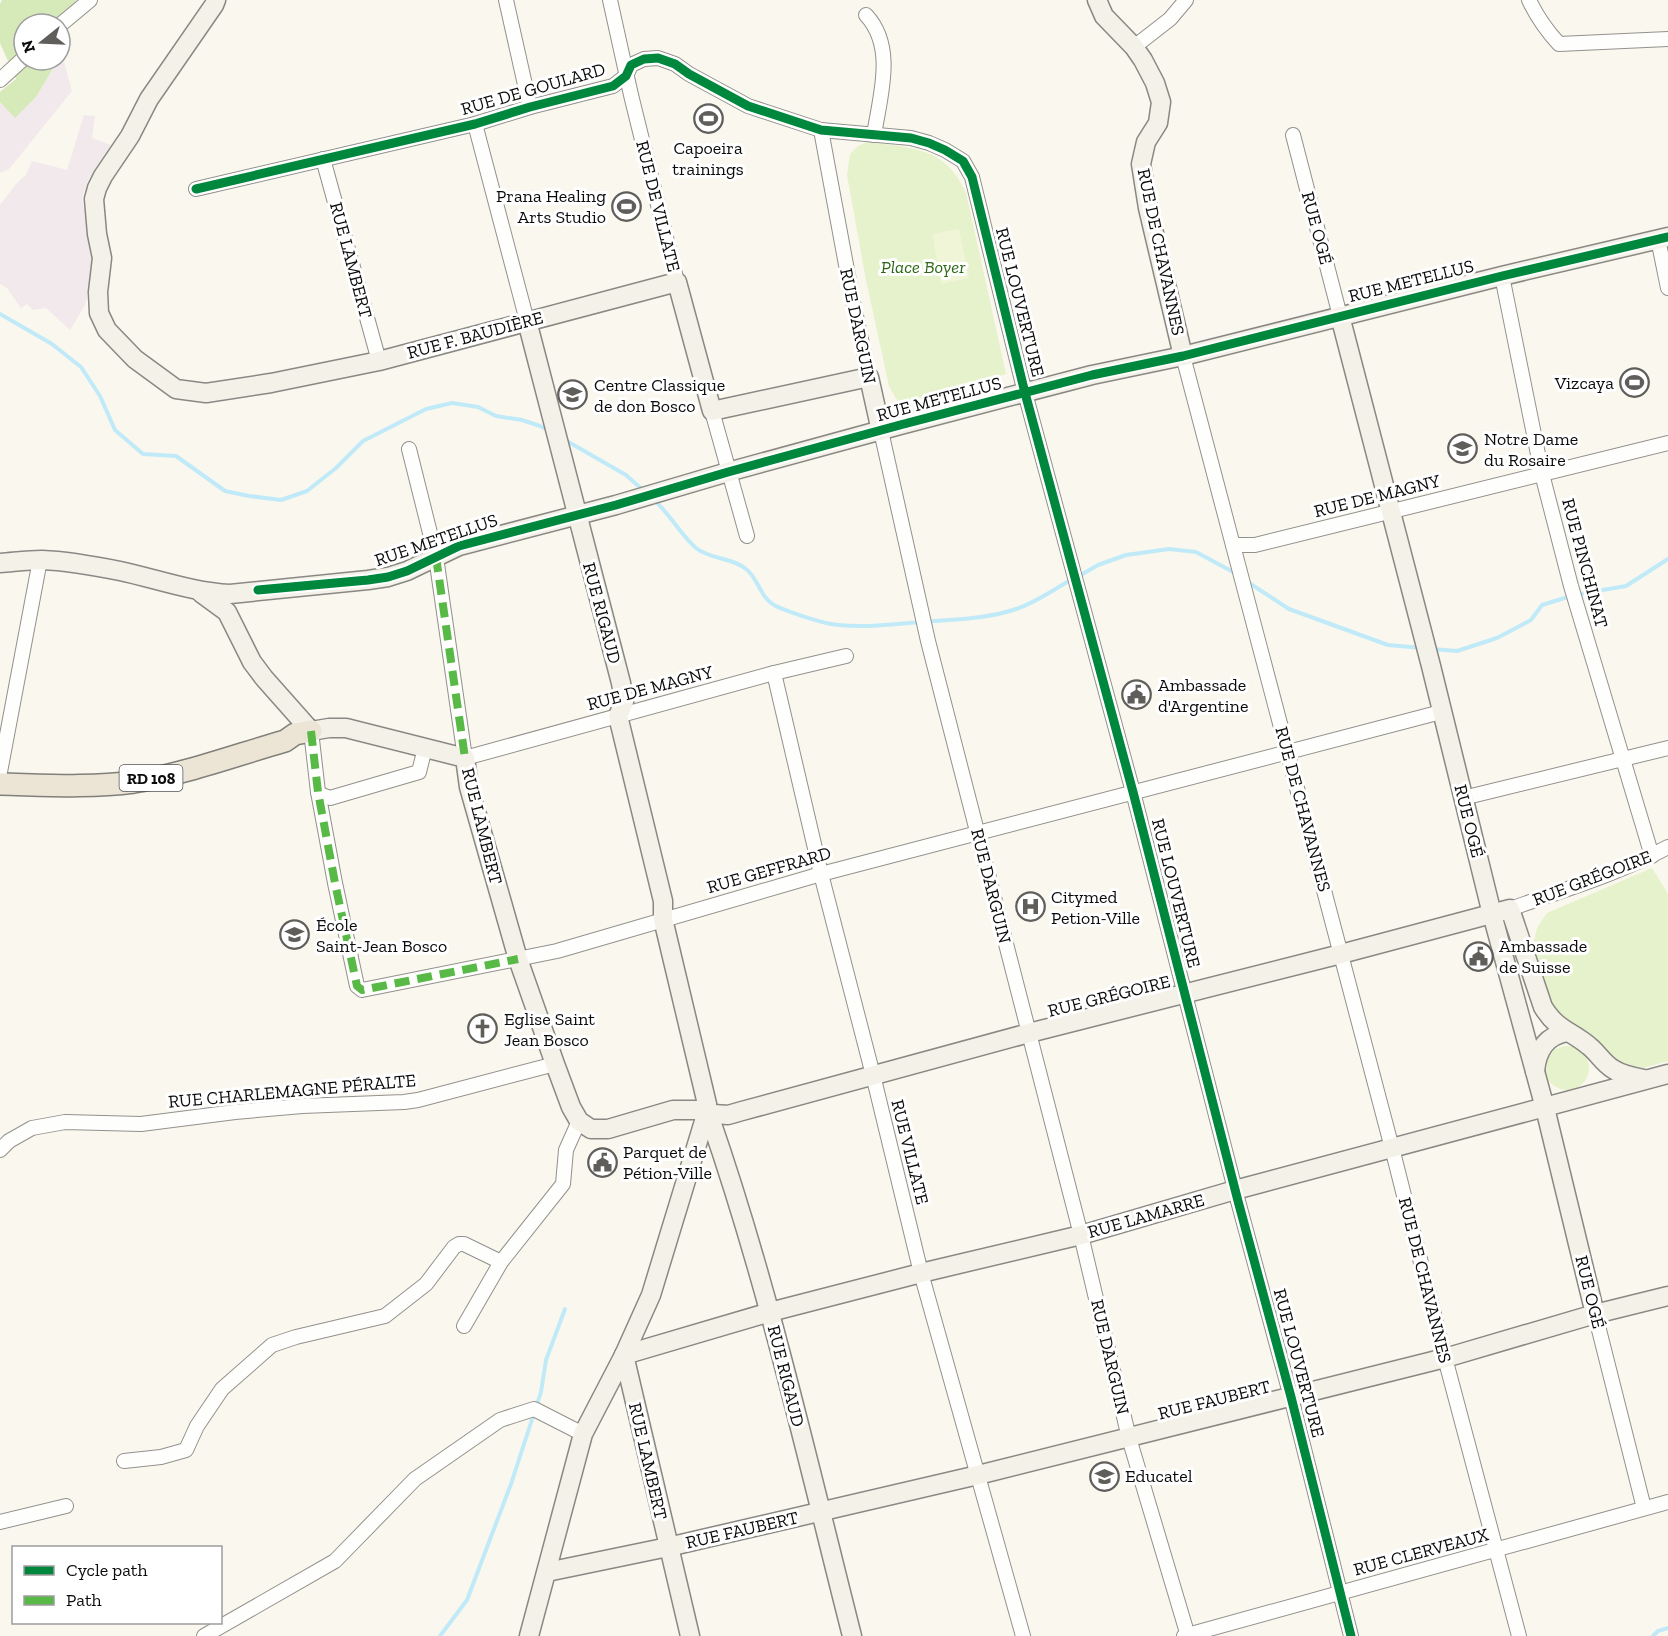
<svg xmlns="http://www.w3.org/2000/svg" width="1668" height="1636" font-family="'Zilla Slab',serif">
  <rect width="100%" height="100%" fill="#faf7ee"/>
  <!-- industrial -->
  <g fill="#f1e9ec">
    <path d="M62 55 72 91 9 169 0 173V102L15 117 36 97 58 60H60Z"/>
    <path d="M84 115 95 116 92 138 111 145 88 180 82 198 92 256 89 288 85 305 70 330 46 308 33 310 27 304 21 308 7 288 0 284V205L17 183 26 175 32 161 67 170Z"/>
  </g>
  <!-- green -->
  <g fill="#e6f2cb">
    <path d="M867 142C912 148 946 147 966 193L1006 374 921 398 898 402 889 386 866 280 847 175 850 154 858 146Z"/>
    <path d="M1652 868 1668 894V1061L1643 1068 1613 1062C1598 1039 1590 1030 1563 1023L1551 1005 1533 945 1537 928 1547 913Z"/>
    <circle cx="1567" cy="1068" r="22"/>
  </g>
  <!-- forest -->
  <path fill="#d6eab9" d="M2 0H76L60 57V24H24V60H58L36 97 15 118 0 102V92L16 79 0 43V4Z"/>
  <!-- pitch -->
  <path fill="#eff5d6" d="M959 229 969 278 941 284 932 234Z"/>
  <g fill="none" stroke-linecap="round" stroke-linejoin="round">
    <!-- stream -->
    <g stroke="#c1eaf8" stroke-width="4">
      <path d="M0 314 52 344 81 367 100 396 115 430 143 454 176 456 225 491 249 496 281 500 307 491 336 468 363 441 426 409 452 403 478 407 496 416 522 420 540 426 548 430"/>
      <path d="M565 440 626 475 644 491"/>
      <path d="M654 500C670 514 680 534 696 548 711 560 732 557 746 569 758 578 760 597 774 605 781 609 791 612 799 615 812 619 825 624 839 625 871 628 903 623 935 621 961 619 990 618 1016 609 1035 603 1055 589 1072 579"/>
      <path d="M1079 576 1098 565 1126 555 1169 549 1196 552 1235 573"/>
      <path d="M1246 581 1289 609 1388 645 1422 648"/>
      <path d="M1432 649 1457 651 1497 638 1531 620 1542 605 1574 595 1626 586 1668 559"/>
      <path d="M440 1636 467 1600 511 1484 541 1392 546 1360 565 1309"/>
      <path d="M1653 1636 1658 1631 1668 1628"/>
    </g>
    <defs>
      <g id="street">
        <path d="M506 0 530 107"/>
        <path d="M610 0 631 95 677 282"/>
        <path d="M1529 0C1537 17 1546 30 1559 44L1668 39"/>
        <path d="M866 15C896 47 880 96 874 135"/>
        <path d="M60 25 90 0"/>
        <path d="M1134 47 1170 19 1186 0"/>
        <path d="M0 80 24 58"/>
        <path d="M475 124 527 321"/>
        <path d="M821 130 852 297 869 377"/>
        <path d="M1293 135 1340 316"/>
        <path d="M323 159 379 361"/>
        <path d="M196 189 475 124 530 107 613 86 626 76 631 65 644 59 658 58 675 64 689 74 748 106 821 130 911 138 929 143 945 150 963 161 972 177 1025 393 1133 792 1238 1201 1291 1397 1351 1636"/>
        <path d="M1658 239 1668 288"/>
        <path d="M1502 276 1542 474 1571 586 1652 856"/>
        <path d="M1183 356 1392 1148 1445 1358 1519 1636"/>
        <path d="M712 411 747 536"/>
        <path d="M881 431 928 641 1081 1235 1129 1438 1188 1636"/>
        <path d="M409 449 436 557 465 758 774 673 846 656"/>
        <path d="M1233 545H1255L1668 443"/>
        <path d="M774 673 821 874 873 1075 921 1273 1023 1636"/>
        <path d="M311 731 318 792 335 883 357 986 362 990 557 951 821 874 1441 712"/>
        <path d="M0 772 40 560"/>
        <path d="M318 792 322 795 330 798 419 772 425 748"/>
        <path d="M1463 798 1668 748"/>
        <path d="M1510 909C1563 890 1618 874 1668 847"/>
        <path d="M0 1150 9 1141 32 1128 65 1122 141 1124 235 1112 302 1106 404 1102 418 1100 555 1064"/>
        <path d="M1595 1314 1644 1508"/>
        <path d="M464 1326 501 1262 563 1184 566 1150 579 1121"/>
        <path d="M124 1461 161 1457 186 1450 197 1426 222 1389 272 1345 296 1337 385 1316 426 1284 454 1247 459 1244H464L501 1262"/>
        <path d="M0 1522 66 1506"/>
        <path d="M204 1636 335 1561 415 1479 500 1420 534 1409 583 1434"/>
        <path d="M1184 1636 1668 1502"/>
      </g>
      <g id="secondary">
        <path d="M216 0 214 5 149 99 130 136 103 176 97 188 94 199 97 234 102 258 98 292 99 313 107 330 135 359 176 389 206 393 271 383 379 361 677 282 712 411 869 377 881 431"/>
        <path d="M1097 0 1104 16 1134 47 1143 60 1155 83 1161 102 1158 123 1146 142 1141 164 1148 208 1183 356"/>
        <path d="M1340 316 1431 666 1492 914 1545 1108 1595 1314"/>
        <path d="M527 321 621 683 624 702 618 716 663 901V919L707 1104"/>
        <path d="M0 563C14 562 28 560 42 560 68 561 95 566 120 571 157 579 192 592 230 594L368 580 388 577 407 571 459 546 616 505 728 472 900 425 1092 375 1183 356 1502 276 1668 237"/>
        <path d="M201 593 227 612 252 662 264 678 311 731 329 728H346L465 758 469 787 518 959 555 1064 571 1107 579 1121 591 1129H608L673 1110H700"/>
        <path d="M1535 1071C1537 1050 1546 1036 1567 1032"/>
        <path d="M714 1114 728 1115 742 1111 1029 1033 1341 954 1510 909 1543 1007C1558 1031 1570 1030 1589 1046 1598 1053 1603 1063 1613 1069 1622 1075 1633 1077 1644 1079"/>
        <path d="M710 1118C769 1288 808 1463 852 1636"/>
        <path d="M624 1355 770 1312 921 1273 1081 1235 1235 1190 1668 1074"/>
        <path d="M624 1355 690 1636"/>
        <path d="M547 1572 668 1547 978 1475 1445 1358 1595 1314 1668 1296"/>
        <path d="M529 1636 583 1434 624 1355 651 1295 705 1118"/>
      </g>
      <path id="primary" d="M0 784C45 785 89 788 134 782 185 774 236 755 285 741L295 734 311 731"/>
    </defs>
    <!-- street casing -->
    <use href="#street" stroke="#93918d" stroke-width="16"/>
    <!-- secondary casing -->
    <use href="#secondary" stroke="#898884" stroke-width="21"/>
    <!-- primary casing -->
    <use href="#primary" stroke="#807f7a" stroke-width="24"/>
    <!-- street -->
    <use href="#street" stroke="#fefefc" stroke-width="14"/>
    <!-- secondary -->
    <use href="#secondary" stroke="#f4f2e8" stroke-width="18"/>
    <!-- primary -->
    <use href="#primary" stroke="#ece5d6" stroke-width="21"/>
    <!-- quiet -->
    <g stroke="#58b947" stroke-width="8" stroke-dasharray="15 8" stroke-linecap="butt">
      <path d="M436 557 465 758"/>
      <path d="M311 731 318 792 335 883 357 986 362 990 518 959"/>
    </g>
    <defs>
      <g id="cycleway">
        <path d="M196 189 475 124 530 107 613 86 626 76 631 65 644 59 658 58 675 64 689 74 748 106 821 130 911 138 929 143 945 150 963 161 972 177 1025 393 1133 792 1238 1201 1291 1397 1351 1636"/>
        <path d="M258 590 368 580 388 577 407 571 459 546 616 505 728 472 900 425 1092 375 1183 356 1502 276 1668 237"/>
      </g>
    </defs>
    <!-- cycleway casing -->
    <use href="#cycleway" stroke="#fff" stroke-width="13"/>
    <!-- cycleway -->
    <use href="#cycleway" stroke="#00873e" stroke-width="9"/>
  </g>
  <!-- icons -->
  <defs>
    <symbol id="stadium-ring" viewBox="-11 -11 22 22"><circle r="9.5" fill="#fff" stroke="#5f5e5a" stroke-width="1.5"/><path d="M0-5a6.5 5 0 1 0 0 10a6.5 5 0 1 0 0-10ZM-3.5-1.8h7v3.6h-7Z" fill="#5f5e5a"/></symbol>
    <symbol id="university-ring" viewBox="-11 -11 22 22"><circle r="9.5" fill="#fff" stroke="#5f5e5a" stroke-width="1.5"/><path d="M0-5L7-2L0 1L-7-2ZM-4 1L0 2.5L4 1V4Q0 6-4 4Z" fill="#5f5e5a"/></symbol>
    <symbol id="civic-ring" viewBox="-11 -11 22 22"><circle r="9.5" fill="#fff" stroke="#5f5e5a" stroke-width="1.5"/><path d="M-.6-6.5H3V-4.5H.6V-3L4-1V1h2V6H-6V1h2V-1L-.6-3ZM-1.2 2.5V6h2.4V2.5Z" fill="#5f5e5a"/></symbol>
    <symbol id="hospital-ring" viewBox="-11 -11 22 22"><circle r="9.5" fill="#fff" stroke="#5f5e5a" stroke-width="1.5"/><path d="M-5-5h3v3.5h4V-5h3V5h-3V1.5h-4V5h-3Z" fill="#5f5e5a"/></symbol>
    <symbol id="school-ring" viewBox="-11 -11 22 22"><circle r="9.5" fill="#fff" stroke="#5f5e5a" stroke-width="1.5"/><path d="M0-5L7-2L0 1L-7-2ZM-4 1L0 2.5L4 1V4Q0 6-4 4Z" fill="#5f5e5a"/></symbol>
    <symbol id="church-ring" viewBox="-11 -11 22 22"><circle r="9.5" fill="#fff" stroke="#5f5e5a" stroke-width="1.5"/><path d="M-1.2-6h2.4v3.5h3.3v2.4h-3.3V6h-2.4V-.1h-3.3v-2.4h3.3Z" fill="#5f5e5a"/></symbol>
  </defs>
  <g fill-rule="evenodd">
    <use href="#stadium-ring" x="692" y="102" width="33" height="33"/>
    <use href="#stadium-ring" x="610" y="190" width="33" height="33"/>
    <use href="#stadium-ring" x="1618" y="366" width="33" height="33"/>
    <use href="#university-ring" x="556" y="378" width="33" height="33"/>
    <use href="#university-ring" x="1446" y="432" width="33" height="33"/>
    <use href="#civic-ring" x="1120" y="678" width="33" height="33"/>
    <use href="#hospital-ring" x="1014" y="890" width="33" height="33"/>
    <use href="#school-ring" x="278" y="918" width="33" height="33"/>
    <use href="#civic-ring" x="1462" y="940" width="33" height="33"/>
    <use href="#church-ring" x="466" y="1012" width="33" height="33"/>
    <use href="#civic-ring" x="586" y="1146" width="33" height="33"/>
    <use href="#university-ring" x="1088" y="1460" width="33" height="33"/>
  </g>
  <g text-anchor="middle" stroke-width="6" stroke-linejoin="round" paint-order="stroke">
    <!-- shield labels -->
    <rect fill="#fff" stroke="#545454" stroke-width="1.5" x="119.5" y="765" width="63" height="26" rx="4.5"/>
    <g font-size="16" font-weight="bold" fill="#0b0b0b">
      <text x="151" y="784">RD 108</text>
    </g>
    <!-- street labels -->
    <g font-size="18" fill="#0b0b0b" stroke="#fff">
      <text transform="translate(533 89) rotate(-16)" y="6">RUE DE GOULARD</text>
      <text transform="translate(658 206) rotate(76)" y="6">RUE DE VILLATE</text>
      <text transform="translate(1317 228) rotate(75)" y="6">RUE OGÉ</text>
      <text transform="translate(1161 252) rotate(78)" y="6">RUE DE CHAVANNES</text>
      <text transform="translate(351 260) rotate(75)" y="6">RUE LAMBERT</text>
      <text transform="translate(1411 281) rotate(-14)" y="6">RUE METELLUS</text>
      <text transform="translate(1020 302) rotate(76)" y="6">RUE LOUVERTURE</text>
      <text transform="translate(858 326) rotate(78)" y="6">RUE DARGUIN</text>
      <text transform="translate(475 335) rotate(-15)" y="6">RUE F. BAUDIÈRE</text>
      <text transform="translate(939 399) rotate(-15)" y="6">RUE METELLUS</text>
      <text transform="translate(1377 496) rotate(-14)" y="6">RUE DE MAGNY</text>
      <text transform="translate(436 540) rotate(-19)" y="6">RUE METELLUS</text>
      <text transform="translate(1585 563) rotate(75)" y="6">RUE PINCHINAT</text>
      <text transform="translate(602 613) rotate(75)" y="6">RUE RIGAUD</text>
      <text transform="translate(650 688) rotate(-15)" y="6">RUE DE MAGNY</text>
      <text transform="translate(1303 809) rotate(75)" y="6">RUE DE CHAVANNES</text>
      <text transform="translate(1469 821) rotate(76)" y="6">RUE OGÉ</text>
      <text transform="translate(482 826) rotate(76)" y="6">RUE LAMBERT</text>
      <text transform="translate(769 870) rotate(-16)" y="6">RUE GEFFRARD</text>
      <text transform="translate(1592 878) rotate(-21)" y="6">RUE GRÉGOIRE</text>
      <text transform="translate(991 886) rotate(76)" y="6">RUE DARGUIN</text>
      <text transform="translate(1176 893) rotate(76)" y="6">RUE LOUVERTURE</text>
      <text transform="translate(1109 996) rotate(-14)" y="6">RUE GRÉGOIRE</text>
      <text transform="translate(292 1091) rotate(-5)" y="6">RUE CHARLEMAGNE PÉRALTE</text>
      <text transform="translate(910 1152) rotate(76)" y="6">RUE VILLATE</text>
      <text transform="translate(1146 1216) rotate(-16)" y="6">RUE LAMARRE</text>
      <text transform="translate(1425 1280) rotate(76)" y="6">RUE DE CHAVANNES</text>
      <text transform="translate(1590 1292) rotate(76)" y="6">RUE OGÉ</text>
      <text transform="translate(1110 1357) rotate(77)" y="6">RUE DARGUIN</text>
      <text transform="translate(1299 1363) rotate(75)" y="6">RUE LOUVERTURE</text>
      <text transform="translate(786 1376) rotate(76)" y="6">RUE RIGAUD</text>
      <text transform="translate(1214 1400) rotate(-14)" y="6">RUE FAUBERT</text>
      <text transform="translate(648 1461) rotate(77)" y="6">RUE LAMBERT</text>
      <text transform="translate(742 1530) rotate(-13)" y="6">RUE FAUBERT</text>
      <text transform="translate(1421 1552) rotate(-15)" y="6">RUE CLERVEAUX</text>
    </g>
    <!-- poi labels -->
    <g font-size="18" fill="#0b0b0b" stroke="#fff" text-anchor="start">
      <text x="708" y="154" text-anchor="middle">Capoeira<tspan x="708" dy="21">trainings</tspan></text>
      <text x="606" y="202" text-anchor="end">Prana Healing<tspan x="606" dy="21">Arts Studio</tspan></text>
      <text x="1614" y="389" text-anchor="end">Vizcaya</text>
      <text x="594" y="391">Centre Classique<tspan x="594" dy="21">de don Bosco</tspan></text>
      <text x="1484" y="445">Notre Dame<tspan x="1484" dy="21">du Rosaire</tspan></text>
      <text x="1158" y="691">Ambassade<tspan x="1158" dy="21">d'Argentine</tspan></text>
      <text x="1051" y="903">Citymed<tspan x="1051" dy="21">Petion-Ville</tspan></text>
      <text x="316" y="931">École<tspan x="316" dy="21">Saint-Jean Bosco</tspan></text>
      <text x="1499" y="952">Ambassade<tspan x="1499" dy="21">de Suisse</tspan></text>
      <text x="504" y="1025">Eglise Saint<tspan x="504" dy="21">Jean Bosco</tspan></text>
      <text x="623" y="1158">Parquet de<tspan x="623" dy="21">Pétion-Ville</tspan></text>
      <text x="1125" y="1482">Educatel</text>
    </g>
    <!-- park labels -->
    <g font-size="18" font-style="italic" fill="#2e6816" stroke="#fff">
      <text x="923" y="273">Place Boyer</text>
    </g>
  </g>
  <!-- legend -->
  <rect x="12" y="1546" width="210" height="78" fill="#ffffff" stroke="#9d9d9d" stroke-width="1.5"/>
  <rect x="24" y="1566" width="30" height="9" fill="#00873e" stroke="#9d9d9d" stroke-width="1.5"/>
  <text x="66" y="1576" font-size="18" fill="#0b0b0b">Cycle path</text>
  <rect x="24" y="1596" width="30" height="9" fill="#58b947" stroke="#9d9d9d" stroke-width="1.5"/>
  <text x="66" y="1606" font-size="18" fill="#0b0b0b">Path</text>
  <!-- north arrow -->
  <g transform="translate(42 42) rotate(252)"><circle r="28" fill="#ffffff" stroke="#9d9d9d" stroke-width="1.5"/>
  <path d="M0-4.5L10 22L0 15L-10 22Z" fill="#5f5e5a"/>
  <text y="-9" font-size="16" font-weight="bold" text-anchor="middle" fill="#0b0b0b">N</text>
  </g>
</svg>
